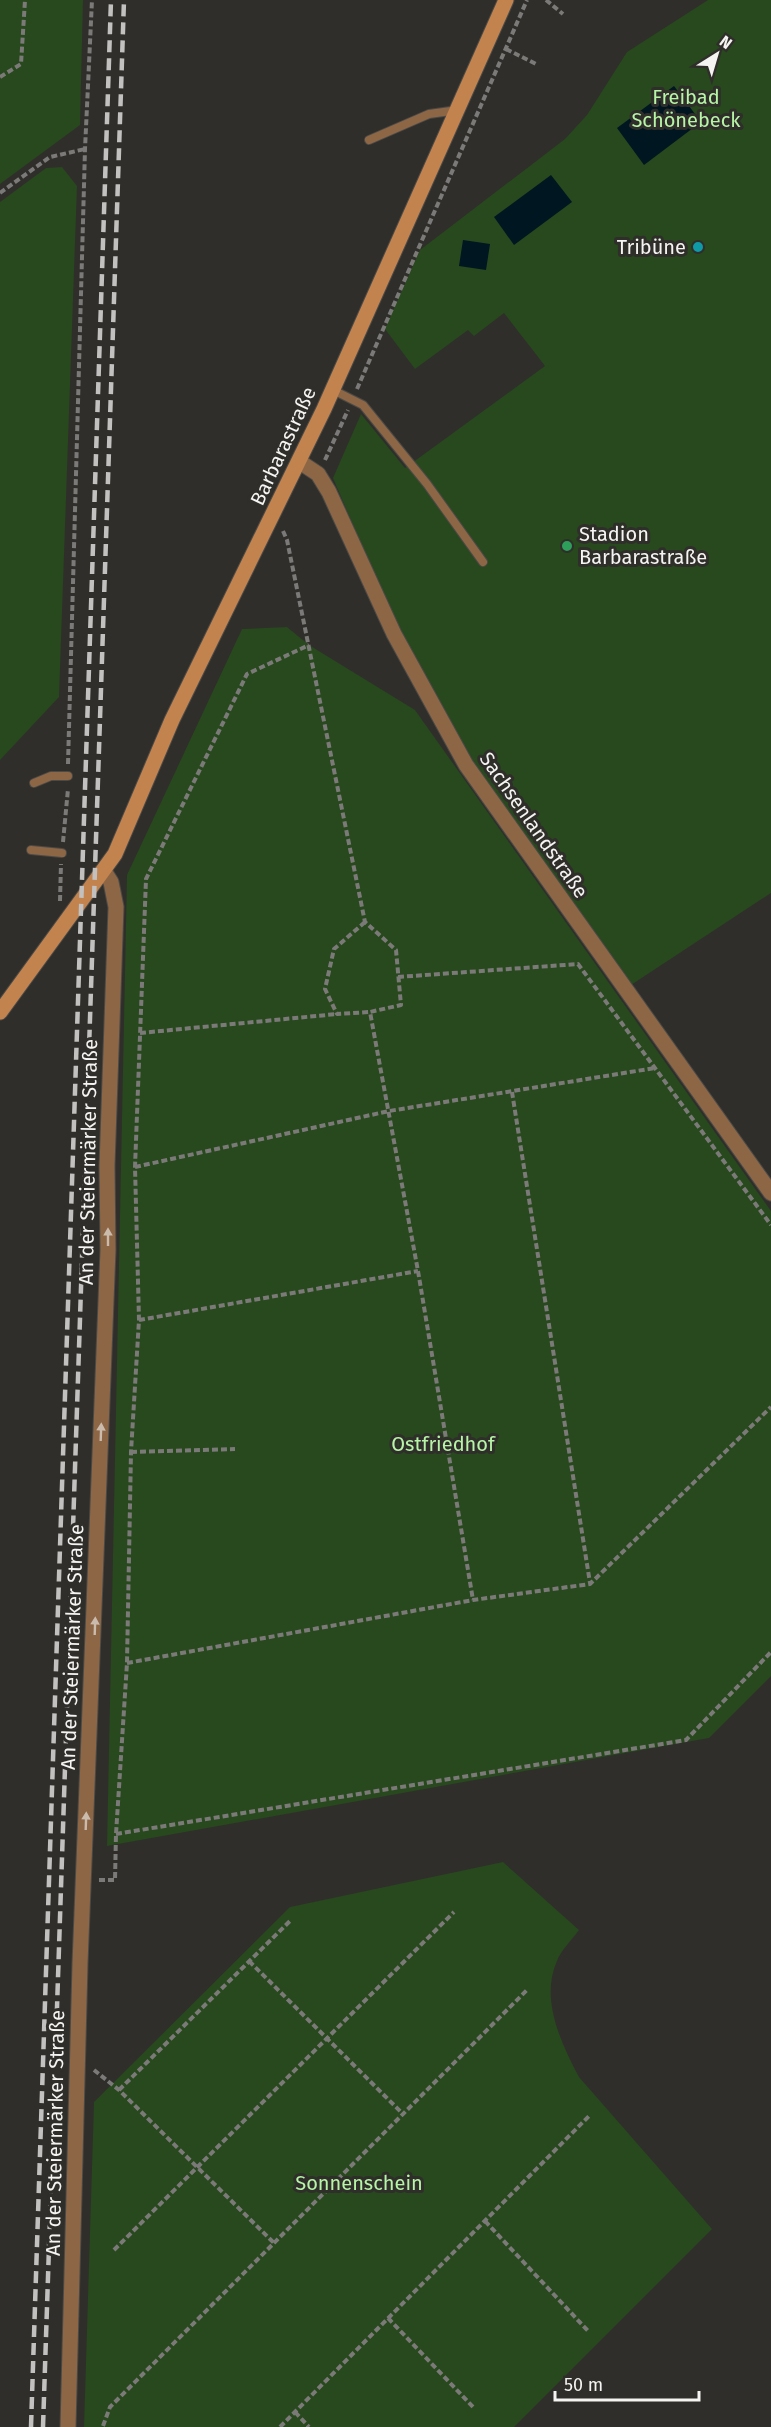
<svg xmlns="http://www.w3.org/2000/svg" width="771" height="2427" font-family="'Fira Sans',sans-serif">
  <rect width="100%" height="100%" fill="#2f2e2b"/>
  <!-- green -->
  <g fill="#28481e">
    <path d="M0 0H83L80 125 0 184Z"/>
    <path d="M708 0H771V893L631 985 472 760 391 614 333 478 361 414 405 468 545 366 504 313 474 336 468 330 415 369 385 329 420 250 565 139 587 115 627 52Z"/>
    <path d="M62 167 77 186 59 697 0 760V202L46 168Z"/>
    <path d="M287 627 309 645 415 710 771 1211V1676L709 1738 107 1846 127 875 242 629Z"/>
    <path d="M503 1862 579 1930C572 1940 561 1950 557 1961 540 1999 561 2043 579 2077L712 2229 514 2427H84L94 2102 290 1907Z"/>
  </g>
  <!-- water -->
  <g fill="#001621">
    <path d="M674 86 701 122 644 165 617 128Z"/>
    <path d="M551 175 572 202 514 245 494 217Z"/>
    <path d="M463 240 490 244 486 270 459 266Z"/>
  </g>
  <g fill="none" stroke-linecap="round" stroke-linejoin="round">
    <defs>
      <g id="lane">
        <path d="M369 140 429 114 458 110"/>
        <path d="M333 390 363 405 427 484 483 562"/>
        <path d="M34 783 51 776H68"/>
        <path d="M31 850 62 853"/>
      </g>
      <g id="street">
        <path d="M300 462 318 474 329 492 394 634 466 765 771 1193"/>
        <path d="M68 2427 80 1964 108 1250 107 1166 116 907 111 882 104 871"/>
      </g>
      <path id="secondary" d="M0 1012 115 854 172 720 324 409 506 0"/>
    </defs>
    <!-- lane casing -->
    <use href="#lane" stroke="#4b4a47" stroke-width="10"/>
    <!-- street casing -->
    <use href="#street" stroke="#4b4a47" stroke-width="17"/>
    <!-- secondary casing -->
    <use href="#secondary" stroke="#4b4a47" stroke-width="17"/>
    <!-- path -->
    <g stroke="#7b7a78" stroke-width="4" stroke-dasharray="6 3" stroke-linecap="butt">
      <path d="M546 0 563 14"/>
      <path d="M506 49 538 65"/>
      <path d="M0 77 21 64 25 0"/>
      <path d="M0 193 50 157 85 149"/>
      <path d="M357 389 527 0"/>
      <path d="M325 460 348 410"/>
      <path d="M283 531 287 540 365 922 396 950 401 1005 370 1012 418 1271 473 1600"/>
      <path d="M68 764 85 149 92 0"/>
      <path d="M63 842 68 789"/>
      <path d="M60 901 61 864"/>
      <path d="M365 922 334 949 325 989 337 1014 370 1012"/>
      <path d="M398 977 578 964 771 1225"/>
      <path d="M140 1033 337 1014"/>
      <path d="M512 1092 590 1583"/>
      <path d="M135 1167 389 1111 655 1068"/>
      <path d="M139 1320 418 1271"/>
      <path d="M131 1452 235 1449"/>
      <path d="M127 1663 473 1600 590 1584 771 1407"/>
      <path d="M116 1834 686 1740 771 1652"/>
      <path d="M99 1880H115L116 1834 127 1663 131 1452 139 1320 135 1167 146 879 247 674 309 645"/>
      <path d="M249 1961 403 2114"/>
      <path d="M94 2070 119 2090 274 2243"/>
      <path d="M119 2090 291 1920"/>
      <path d="M485 2221 589 2332"/>
      <path d="M114 2250 454 1912"/>
      <path d="M388 2318 474 2408"/>
      <path d="M295 2412 309 2427"/>
      <path d="M103 2426 110 2407 528 1989"/>
      <path d="M280 2427 590 2115"/>
    </g>
    <!-- lane -->
    <use href="#lane" stroke="#8d6645" stroke-width="8"/>
    <!-- street -->
    <use href="#street" stroke="#8d6645" stroke-width="15"/>
    <!-- secondary -->
    <use href="#secondary" stroke="#c2834e" stroke-width="15"/>
    <!-- rail -->
    <g stroke="#c2c1bf" stroke-width="4.5" stroke-dasharray="12 6" stroke-linecap="butt">
      <path d="M31 2427 111 0"/>
      <path d="M43 2427 124 0"/>
    </g>
  </g>
  <!-- one-way arrows -->
  <defs><path id="oneway-solid" d="M-6-.8H1V-3.2L6.5 0L1 3.2V.8H-6Z" transform="scale(1.5)"/></defs>
  <g fill="#cbbbad">
    <use href="#oneway-solid" transform="translate(108 1237) rotate(-90)"/>
    <use href="#oneway-solid" transform="translate(101 1432) rotate(-88)"/>
    <use href="#oneway-solid" transform="translate(95 1626) rotate(-88)"/>
    <use href="#oneway-solid" transform="translate(86 1821) rotate(-88)"/>
  </g>
  <!-- markers -->
  <circle fill="#0f9aa8" stroke="#2f2e2b" stroke-width="2" cx="698" cy="247" r="6"/>
  <circle fill="#2e9e5b" stroke="#2f2e2b" stroke-width="2" cx="567" cy="546" r="6"/>
  <g text-anchor="middle" stroke-width="6" stroke-linejoin="round" paint-order="stroke">
    <!-- park labels -->
    <g font-size="20" fill="#b7f5a6" stroke="#2f2e2b">
      <text x="686" y="104">Freibad<tspan x="686" dy="23">Schönebeck</tspan></text>
      <text x="443" y="1451">Ostfriedhof</text>
      <text x="359" y="2190">Sonnenschein</text>
    </g>
    <!-- poi labels -->
    <g font-size="20" fill="#f5f4f2" stroke="#2f2e2b" text-anchor="end">
      <text x="686" y="254">Tribüne</text>
      <text x="579" y="541" text-anchor="start">Stadion<tspan x="579" dy="23">Barbarastraße</tspan></text>
    </g>
    <!-- street labels -->
    <g font-size="20" fill="#f5f4f2" stroke="#2f2e2b">
      <text transform="translate(283 446) rotate(-65)" y="7">Barbarastraße</text>
      <text transform="translate(534 825) rotate(55)" y="7">Sachsenlandstraße</text>
      <text transform="translate(88 1162) rotate(-89)" y="7">An der Steiermärker Straße</text>
      <text transform="translate(72 1647) rotate(-88)" y="7">An der Steiermärker Straße</text>
      <text transform="translate(55 2133) rotate(-89)" y="7">An der Steiermärker Straße</text>
    </g>
  </g>
  <!-- north arrow -->
  <g transform="translate(717 54) rotate(37)" stroke="#2f2e2b" stroke-width="4.5" paint-order="stroke">
  <path d="M0-4.5L10 22L0 15L-10 22Z" fill="#f5f4f2"/>
  <text y="-9" font-size="16" font-weight="bold" text-anchor="middle" fill="#f5f4f2">N</text>
  </g>
  <!-- scale -->
  <path d="M555 2391v9h144v-9" fill="none" stroke="#f5f4f2" stroke-width="3"/>
  <text x="564" y="2391" font-size="18" fill="#f5f4f2" stroke="#2f2e2b" stroke-width="4.5" paint-order="stroke">50 m</text>
</svg>
